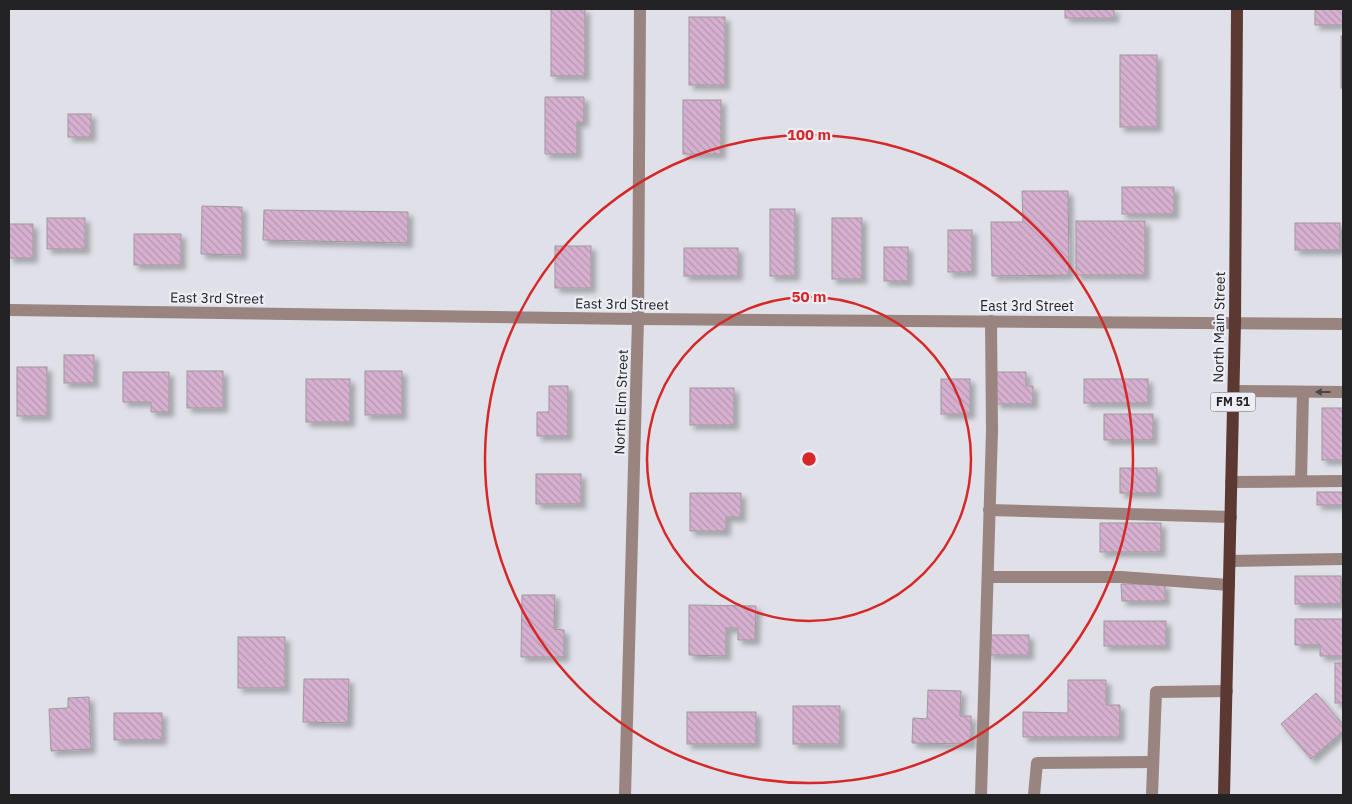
<svg xmlns="http://www.w3.org/2000/svg" width="1352" height="804" font-family="'IBM Plex Sans',sans-serif">
  <defs>
    <pattern id="building-back-hatch" width="6" height="6" patternUnits="userSpaceOnUse" patternTransform="scale(1.25)"><rect width="6" height="6" fill="#d5b0cf"/><path d="M-1 5l2 2M0 0l6 6M5-1l2 2" fill="none" stroke="#b797b2"/></pattern>
    <filter id="shadow"><feDropShadow dx="4.5" dy="4.5" stdDeviation="2.5" flood-color="#0004"/></filter>
  </defs>
  <rect width="100%" height="100%" fill="#dfe0e8"/>
  <!-- building -->
  <g fill="url(#building-back-hatch)" stroke="#9f989d" filter="url(#shadow)">
    <rect x="551" y="9" width="34" height="67"/>
    <rect x="1065" y="9" width="49" height="9"/>
    <rect x="1315" y="9" width="28" height="16"/>
    <rect x="689" y="17" width="36" height="68"/>
    <rect x="1341" y="36" width="2" height="52"/>
    <rect x="1120" y="55" width="37" height="72"/>
    <path d="M545 97H584V122H577V154H545Z"/>
    <rect x="683" y="100" width="38" height="54"/>
    <rect x="68" y="114" width="23" height="23"/>
    <rect x="1122" y="187" width="52" height="27"/>
    <path d="M1022 191H1068L1069 275 992 276 991 222H1023Z"/>
    <path d="M202 206 242 207V255L201 254Z"/>
    <rect x="770" y="209" width="25" height="67"/>
    <path d="M264 210 408 212V243L263 240Z"/>
    <rect x="47" y="218" width="38" height="31"/>
    <rect x="832" y="218" width="30" height="61"/>
    <rect x="1076" y="221" width="69" height="54"/>
    <rect x="1295" y="223" width="45" height="27"/>
    <rect x="9" y="224" width="24" height="34"/>
    <rect x="948" y="230" width="24" height="42"/>
    <rect x="134" y="234" width="47" height="31"/>
    <rect x="555" y="246" width="36" height="42"/>
    <rect x="884" y="247" width="24" height="34"/>
    <rect x="684" y="248" width="54" height="28"/>
    <rect x="64" y="355" width="30" height="28"/>
    <rect x="17" y="367" width="30" height="49"/>
    <rect x="187" y="371" width="36" height="37"/>
    <rect x="365" y="371" width="37" height="44"/>
    <path d="M123 372H169V412H151V402H123Z"/>
    <path d="M996 372H1026V386H1033V404H996Z"/>
    <rect x="306" y="379" width="44" height="43"/>
    <rect x="941" y="379" width="29" height="35"/>
    <rect x="1084" y="379" width="64" height="24"/>
    <path d="M549 386H568V436H537V412H549Z"/>
    <rect x="690" y="388" width="44" height="37"/>
    <rect x="1322" y="408" width="21" height="52"/>
    <rect x="1104" y="414" width="49" height="26"/>
    <rect x="1120" y="468" width="37" height="25"/>
    <rect x="536" y="474" width="45" height="30"/>
    <rect x="1317" y="492" width="26" height="13"/>
    <path d="M690 493H741V517H726V531H690Z"/>
    <rect x="1100" y="523" width="61" height="29"/>
    <rect x="1295" y="576" width="46" height="28"/>
    <path d="M1121 584H1165V601H1122Z"/>
    <path d="M522 595H555L554 629 564 630V657H521Z"/>
    <path d="M689 605 756 606 755 640H738V628H726V656L689 655Z"/>
    <path d="M1295 619H1343V656H1320V645H1295Z"/>
    <rect x="1104" y="621" width="62" height="25"/>
    <rect x="988" y="635" width="41" height="20"/>
    <rect x="238" y="637" width="47" height="51"/>
    <rect x="1335" y="663" width="8" height="40"/>
    <path d="M304 679H349L348 723 303 722Z"/>
    <path d="M1068 680H1106V705H1120V737H1023V712L1068 713Z"/>
    <path d="M928 690 961 691 960 716H971V744L912 743 913 718 927 719Z"/>
    <path d="M1316 693 1343 725V731L1311 759 1281 724Z"/>
    <path d="M89 697 91 749 51 751 49 709 68 708V698Z"/>
    <rect x="793" y="706" width="47" height="38"/>
    <rect x="687" y="712" width="69" height="32"/>
    <rect x="114" y="713" width="48" height="27"/>
  </g>
  <g fill="none" stroke-linecap="round" stroke-linejoin="round">
    <!-- minor -->
    <g stroke="#99847f" stroke-width="12">
      <path d="M9 310 638 319 1343 324"/>
      <path d="M1234 391 1343 392"/>
      <path d="M1301 481 1303 392"/>
      <path d="M1231 482 1343 481"/>
      <path d="M989 510 1231 517"/>
      <path d="M1230 561 1343 559"/>
      <path d="M988 577H1121L1229 585"/>
      <path d="M625 795 638 319 640 9"/>
      <path d="M981 795 992 431 991 321"/>
      <path d="M1034 795 1037 763 1153 762"/>
      <path d="M1152 795 1156 692 1227 691"/>
    </g>
    <!-- major -->
    <path stroke="#5b3932" stroke-width="12" d="M1224 795 1235 322 1237 9"/>
  </g>
  <!-- one-way arrows -->
  <defs><path id="oneway-solid" d="M-6-.8H1V-3.2L6.5 0L1 3.2V.8H-6Z" transform="scale(1.25)"/></defs>
  <use fill="#4c4545" href="#oneway-solid" transform="translate(1323 392) rotate(-180)"/>
  <!-- distance rings -->
  <g fill="none" stroke="#d62828" stroke-width="2.5">
    <circle cx="809" cy="459" r="162"/>
    <circle cx="809" cy="459" r="324"/>
  </g>
  <g text-anchor="middle" stroke-width="4.5" stroke-linejoin="round" paint-order="stroke">
    <!-- shield labels -->
    <rect fill="#ecedf5" stroke="#5f6064" stroke-width="1" x="1210.5" y="392.5" width="45" height="19" rx="4"/>
    <g font-size="12" font-weight="bold" fill="#232326">
      <text x="1233" y="406">FM 51</text>
    </g>
    <!-- street labels -->
    <g font-size="14" fill="#232326" stroke="#ecedf5">
      <text transform="translate(217 298) rotate(1)" y="5">East 3rd Street</text>
      <text transform="translate(622 304) rotate(1)" y="5">East 3rd Street</text>
      <text x="1027" y="311">East 3rd Street</text>
      <text transform="translate(1219 327) rotate(-89)" y="5">North Main Street</text>
      <text transform="translate(621 402) rotate(-88)" y="5">North Elm Street</text>
    </g>
  </g>
  <circle cx="809" cy="459" r="8" fill="#d62828" stroke="#ecedf5" stroke-width="2.5"/>
  <g font-size="15" text-anchor="middle" font-weight="bold" fill="#d62828" stroke="#ecedf5" stroke-width="4.5" stroke-linejoin="round" paint-order="stroke">
    <text x="809" y="140">100 m</text>
    <text x="809" y="302">50 m</text>
  </g>
  <!-- border -->
  <rect width="1352" height="804" fill="none" stroke="#232326" stroke-width="20"/>
</svg>
